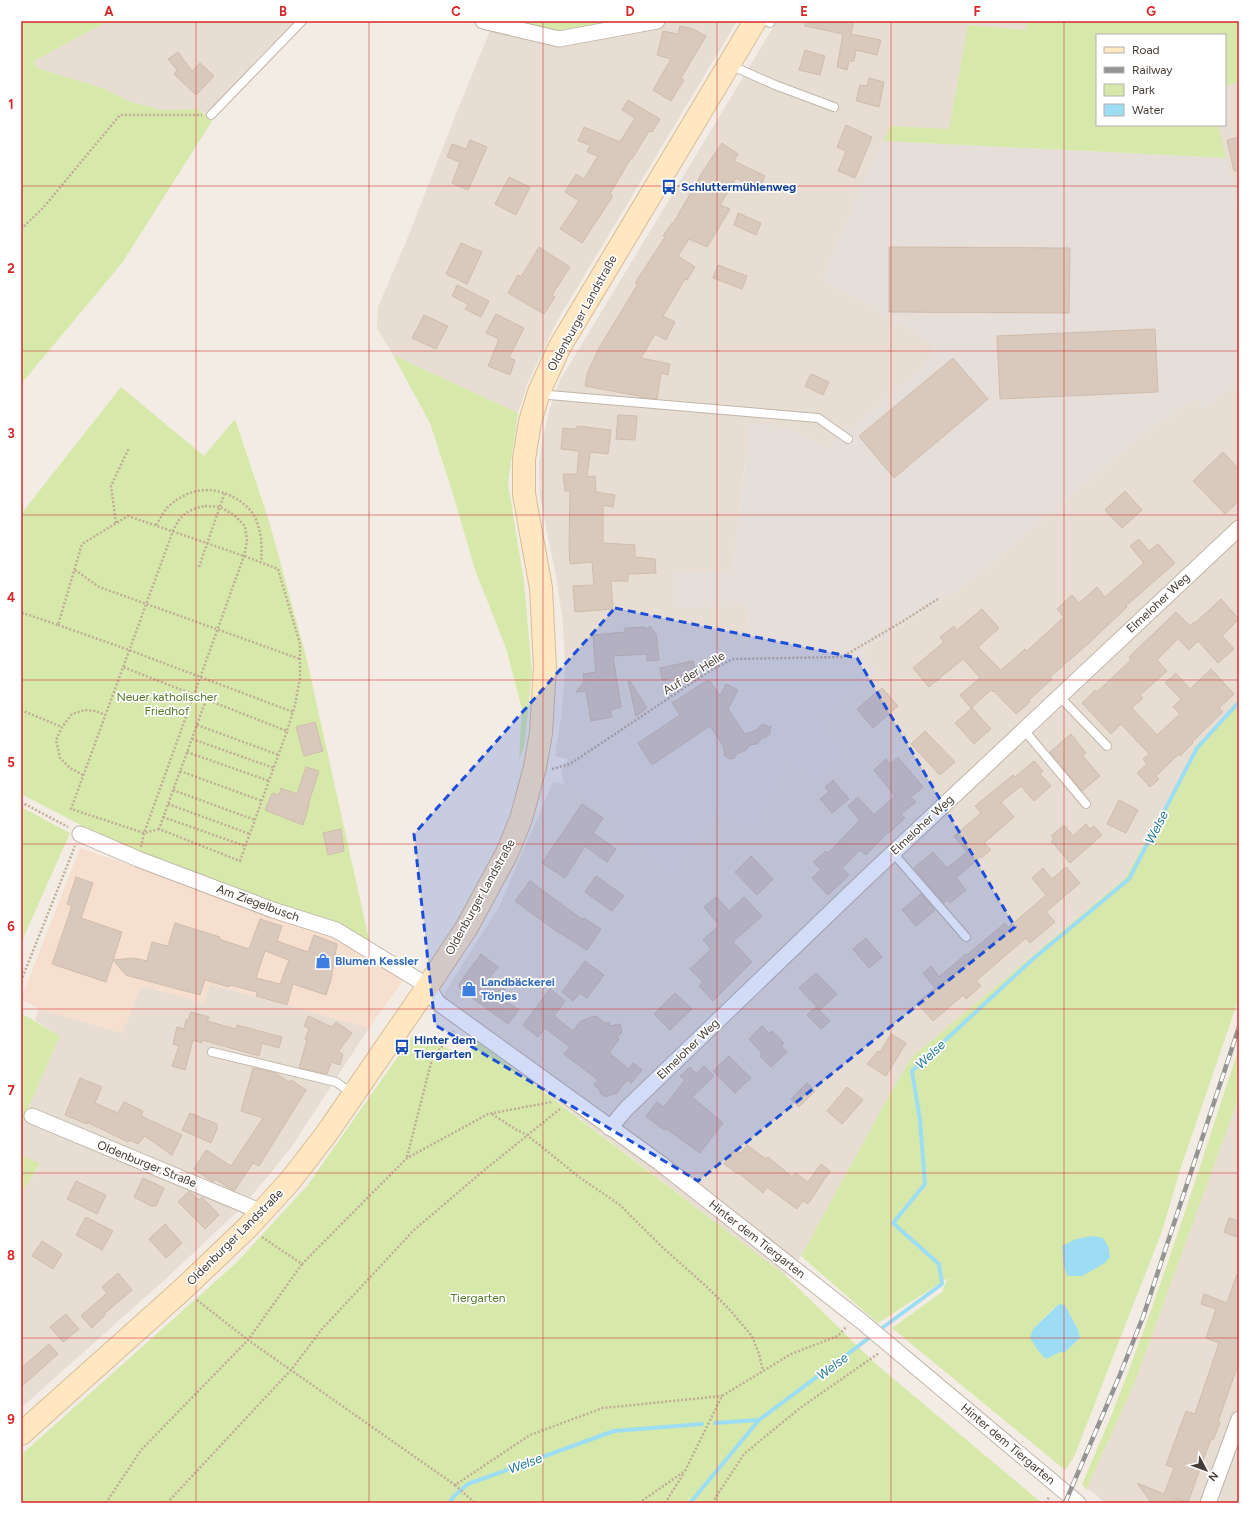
<svg xmlns="http://www.w3.org/2000/svg" width="1260" height="1524" font-family="Figtree,sans-serif">
  <rect width="100%" height="100%" fill="#f3ece4"/>
  <!-- residential -->
  <g fill="#e7ddd2">
    <path d="M108 21H305L223 106 212 121 198 109 161 110 131 102 102 88 37 68 34 61Z"/>
    <path d="M494 21H737L557 321 528 382 518 413 393 355 377 328 378 307 408 237 454 119Z"/>
    <path d="M777 21H1027L1026 30 968 25 949 130 890 126 857 196 822 279 936 346 923 367 827 448 787 427 745 462 732 573 673 607 747 606 749 653 718 661 634 720 568 759 555 756 562 711 565 667 563 623 556 576 540 498 539 464 542 441 550 408 559 382Z"/>
    <path d="M1239 82V215L1218 125H1225V86Z"/>
    <path d="M1239 383V700L1197 747 1125 878 912 1057 891 1092 801 1256 785 1275 435 1008 499 907 553 782 564 784 624 822 616 832 674 874 693 846 719 811 754 833 788 761 818 718 877 671 862 651 969 583 1144 434 1194 400 1205 408Z"/>
    <path d="M210 984 369 1028 292 1146 269 1175 240 1209 170 1275 21 1408V1194L40 1165 21 1155V1124L60 1036 35 1020 39 1009 122 1033 141 986 203 1002Z"/>
    <path d="M1239 1097V1503H1106L1091 1491 1086 1490 1134 1384Z"/>
  </g>
  <!-- commercial -->
  <path fill="#f6dfce" d="M80 848 343 939 406 977 369 1028 210 984 204 1003 141 986 122 1033 39 1009 21 999Z"/>
  <!-- industrial -->
  <path fill="#e5ded9" d="M883 141 1226 158 1239 215V383L1205 409 1194 400 1144 434 969 583 862 651 878 670 818 718 844 752 819 778 788 761 754 833 719 811 693 846 674 874 616 832 624 822 564 784 561 771 568 759 634 720 718 661 749 653 747 606 673 608V571L732 573 750 423 787 427 827 448 923 367 936 346 822 279 857 196Z"/>
  <!-- green -->
  <g fill="#d6e9ab" fill-rule="evenodd">
    <path d="M21 21H108L34 61 37 68 102 88 131 102 161 110 198 109 212 121 122 263 21 384Z"/>
    <path d="M505 21H620L547 32Z"/>
    <path d="M1027 21H1239V82L1225 86V35H1097V125H1218L1226 158 883 141 890 126 949 129 968 25 1026 30Z"/>
    <path d="M393 355 518 413 508 483 524 582 532 672 524 748 519 759 522 709 506 648 475 570 453 494 430 423Z"/>
    <path d="M121 387 204 456 235 419 269 521 306 656 370 944 150 861 21 794V514Z"/>
    <path d="M1239 700V998L1181 1167 1162 1231 1074 1457 1065 1470 892 1328 942 1292 948 1278 878 1323 801 1256 891 1092 912 1057 1125 878 1197 747ZM1065 1305 1078 1330 1080 1338 1065 1352H1060L1046 1359 1033 1329 1053 1309Z"/>
    <path d="M21 807 70 833 21 943Z"/>
    <path d="M21 1013 60 1036 21 1124Z"/>
    <path d="M413 1035 467 1056 478 1042 785 1275 877 1365 1042 1503H21V1455L236 1263 307 1186Z"/>
    <path d="M1239 1048V1097L1134 1384 1086 1490 1082 1484C1145 1343 1190 1195 1239 1048Z"/>
    <path d="M21 1155 40 1164 21 1194Z"/>
  </g>
  <!-- water -->
  <g fill="#9dddf3">
    <path d="M1093 1236 1103 1238 1108 1246 1110 1257 1105 1263 1082 1276H1068L1064 1268 1062 1246 1076 1239Z"/>
    <path d="M1059 1304 1065 1305 1078 1330 1080 1338 1065 1352H1060L1046 1359 1039 1352 1030 1338 1033 1329Z"/>
  </g>
  <g fill="none" stroke-linecap="round" stroke-linejoin="round">
    <!-- stream -->
    <g stroke="#9dddf3" stroke-width="4">
      <path d="M878 1331 942 1284 939 1264 893 1223 925 1184 920 1120 912 1071 1033 959 1129 879 1197 748 1239 702"/>
      <path d="M715 1423 759 1420"/>
      <path d="M450 1503 453 1497 468 1484 614 1431 702 1424"/>
      <path d="M690 1503 759 1420 873 1335"/>
    </g>
  </g>
  <!-- building -->
  <g fill="#d8c9bc" stroke="#d0bcac" fill-rule="evenodd">
    <path d="M805 21H854L851 34 881 40 877 55 856 50 854 61H849L847 70 837 67 843 34 805 26Z"/>
    <path d="M680 26 693 29 706 36 681 78 684 80 671 101 653 90 671 59 657 55 663 31 678 34Z"/>
    <path d="M805 50 825 56 820 75 799 70Z"/>
    <path d="M178 52 192 71 200 63 214 76 196 95 174 74 177 70 168 59Z"/>
    <path d="M869 78 884 82 879 107 856 101 860 85 867 86Z"/>
    <path d="M628 100 660 119 652 132 649 131 632 159 631 158 610 194 613 196 582 243 560 229 579 201 565 192 576 174 584 179 598 156 587 152 590 145 578 141 584 127 620 142 635 118 622 110Z"/>
    <path d="M846 125 872 137 855 178 838 171 846 151 837 147Z"/>
    <path d="M1239 137V171H1234L1227 140Z"/>
    <path d="M470 140 487 147 468 190 452 183 460 162 447 157 452 144 466 149Z"/>
    <path d="M722 143 738 154 734 161 765 176 759 189 736 178 720 205 730 209 707 247 689 239 678 256 695 267 687 280 685 279 663 316 675 322 666 340 655 334 641 358 670 364 668 375 661 373 657 399 639 397V396L585 386 587 374 599 348 638 284 635 283 665 237 663 236 672 223 673 224 703 171Z"/>
    <path d="M509 177 530 187 516 215 495 204Z"/>
    <path d="M738 213 761 223 756 235 734 225Z"/>
    <path d="M461 243 482 252 467 284 446 274Z"/>
    <path d="M539 247 570 267 552 295 555 297 544 314 508 293 518 275 521 277Z"/>
    <path d="M889 247 1070 248 1069 313 889 312Z"/>
    <path d="M718 265 747 276 742 289 713 278Z"/>
    <path d="M457 285 489 301 481 317 465 309 468 304 452 296Z"/>
    <path d="M496 314 524 328 509 358 515 360 510 375 488 366 499 339 486 333Z"/>
    <path d="M424 315 448 326 436 349 412 338Z"/>
    <path d="M1155 329 1158 392 1000 399 997 336Z"/>
    <path d="M953 358 988 399 894 478 859 436Z"/>
    <path d="M811 374 829 382 823 395 805 386Z"/>
    <path d="M618 415 637 416 635 440 616 439Z"/>
    <path d="M577 426 611 430 608 454 590 452 587 477 595 476 596 492 615 495 613 507 603 505V543L635 545V557L655 559 656 573 628 574V581H611L613 609 575 612 573 586 594 585 592 562 570 564 569 546 570 491H565L563 474H577L579 451 561 449 563 428 577 429Z"/>
    <path d="M1223 452 1239 469V501L1225 514 1193 481Z"/>
    <path d="M1125 491 1142 510 1122 528 1105 510Z"/>
    <path d="M1139 539 1149 551 1158 544 1175 563 1126 606 1127 607 1089 643 1050 677 1052 679 1029 700 1030 702 1016 714 994 691 993 692 991 690 971 708 960 695 980 678 963 659 929 687 913 668 944 642 940 637 954 626 957 630 982 609 999 628 978 647 1001 670 1025 649 1027 651 1064 617 1057 609 1072 595 1079 603 1097 587 1105 597 1144 563 1130 546Z"/>
    <path d="M1221 599 1239 619 1222 636 1234 649 1218 663 1198 641 1189 650 1178 639 1157 660 1167 671 1140 695 1143 698 1132 708 1157 735 1180 714 1173 707 1181 699 1165 683 1176 673 1190 689 1211 669 1234 694 1219 708 1223 712 1192 742 1193 743 1180 756 1179 754 1156 776 1159 779 1150 787 1137 773 1147 764 1143 759 1149 754 1121 724 1111 734 1082 703 1095 690 1097 692 1131 660 1129 657 1176 612 1190 626 1194 622 1195 623Z"/>
    <path d="M650 626 656 634 659 660 647 661V654L613 656 621 707 610 710 612 717 591 721 586 691 576 692 584 682 583 674 596 672 593 635 625 632V628L645 627V630Z"/>
    <path d="M693 661 696 673 662 680 660 668Z"/>
    <path d="M628 681H630L647 708 636 716Z"/>
    <path d="M706 681H710L720 696 726 684 738 690 728 709 745 734 757 730 759 727 763 724 769 727 772 726 770 728V734L766 737 762 738 757 744 750 745 745 751 738 753 734 758 729 759 724 755V747L710 726 652 765 638 743 680 715 672 703Z"/>
    <path d="M882 688 898 706 873 728 857 709Z"/>
    <path d="M972 708 991 729 974 744 955 723Z"/>
    <path d="M315 722 323 751 304 756 296 727Z"/>
    <path d="M925 731 955 762 940 775 911 744Z"/>
    <path d="M1071 734 1086 753 1083 756 1100 776 1082 791 1050 752Z"/>
    <path d="M898 757 923 787 911 797 916 802 901 814 905 818 889 833 888 832 866 855 860 850 842 868 849 875 828 895 812 878 821 870 813 862 826 851 828 853 860 820 848 806 858 797 874 815 895 796 874 770 886 759 890 764Z"/>
    <path d="M1034 761 1043 771 1040 774 1051 786 1034 801 1021 786 1001 802 1014 817 984 843 991 850 981 858 980 857 956 878 966 890 950 903 947 900 944 903 914 868 933 852 947 868 967 852 954 836 981 813 975 806 1013 775 1015 777Z"/>
    <path d="M306 767 319 771 308 805H309L303 825 265 810 272 793 279 795 281 788 297 794Z"/>
    <path d="M833 780 849 799 832 813 820 799 829 792 825 787Z"/>
    <path d="M1119 800 1138 810 1126 833 1107 824Z"/>
    <path d="M582 804 603 818 593 833 616 849 607 862 585 846 565 878 542 863Z"/>
    <path d="M1086 824 1090 829 1094 826 1102 835 1070 863 1051 841 1054 839 1051 836 1064 825 1073 836Z"/>
    <path d="M341 829 344 851 328 855 323 833Z"/>
    <path d="M751 856 773 879 757 895 735 872Z"/>
    <path d="M1066 867 1080 883 1046 912 1055 922 1030 943 1026 938 976 981 981 986 966 999 963 995 933 1021 917 1003 935 988 923 973 931 966 939 977 966 954 967 955 1005 923 1008 928 1046 895 1032 878 1043 868 1052 879Z"/>
    <path d="M596 876 624 896 612 911 585 892Z"/>
    <path d="M76 877 93 883 81 918 122 932 106 982 52 964 72 906 67 904Z"/>
    <path d="M530 881 583 920 584 918 601 929 587 950 555 930 515 901Z"/>
    <path d="M921 894 935 910 916 926 902 910Z"/>
    <path d="M716 897 729 911 744 897 762 916 733 942 752 962 713 1001 699 986 703 982 690 969 711 949 703 940 719 925 704 907Z"/>
    <path d="M260 919 282 926 277 941 308 952 314 935 337 944 331 980 326 995 293 984 287 1005 256 996 257 992 230 985 229 987 205 980 200 995 129 976 126 975 113 960 133 958 147 961 152 942 168 946 175 923 220 937 219 939 249 949ZM265 951 289 960 280 984 256 978Z"/>
    <path d="M866 938 882 957 869 968 853 949Z"/>
    <path d="M481 954 498 967 489 978 505 990 501 995 508 1000 507 1002 519 1010 508 1024 460 989 459 984Z"/>
    <path d="M585 961 604 975 587 998 580 993 573 1001 562 992Z"/>
    <path d="M816 973 837 994 820 1010 799 988Z"/>
    <path d="M550 989 565 1001 554 1016 573 1031 581 1021 594 1016H596L605 1023 609 1022 610 1026 620 1024 622 1032 617 1038 619 1039 609 1053 629 1069 633 1063 642 1070 631 1083 627 1080 617 1093 605 1097 600 1093V1090L594 1085 598 1080 564 1054 570 1047 545 1028 538 1037 523 1025Z"/>
    <path d="M675 993 692 1009 670 1030 654 1014Z"/>
    <path d="M816 1007 830 1021 821 1029 807 1015Z"/>
    <path d="M191 1012 209 1017 207 1021 236 1029 237 1025 282 1037 279 1048 262 1043 259 1056 202 1040V1043L193 1040 185 1070 172 1066 179 1046 173 1044 177 1027 184 1029 186 1020H188Z"/>
    <path d="M308 1016 332 1027 336 1022 352 1033 338 1052 343 1054 340 1065 331 1062 327 1074 299 1068 307 1040 305 1039 309 1029 304 1026Z"/>
    <path d="M762 1026 770 1034 772 1031 784 1043 781 1046 787 1052 771 1067 760 1056 762 1053 749 1039Z"/>
    <path d="M891 1034 906 1043 886 1076 867 1064 878 1051 880 1052Z"/>
    <path d="M729 1056 751 1078 735 1093 713 1071Z"/>
    <path d="M704 1066 714 1076 692 1097 723 1123 700 1153 665 1128 664 1130 646 1116 657 1102 664 1107 685 1080 680 1076 690 1067 696 1074Z"/>
    <path d="M253 1068 275 1073 289 1082 291 1080 306 1090 259 1166 253 1163 234 1191 215 1179 213 1182 194 1169 206 1150 231 1166 263 1118 241 1111Z"/>
    <path d="M80 1078 102 1087 95 1103 118 1113 124 1102 143 1111 141 1116 182 1135 172 1155 145 1136 138 1144 129 1140 128 1142 87 1122V1124L65 1115Z"/>
    <path d="M807 1083 815 1091 799 1107 791 1099Z"/>
    <path d="M847 1087 863 1100 842 1124 827 1111Z"/>
    <path d="M190 1113 217 1124V1129L211 1143 182 1130Z"/>
    <path d="M747 1145 766 1159 768 1157 792 1177 795 1173 808 1182 821 1164 830 1171 808 1204 803 1201 797 1209 767 1187 763 1193 739 1173 738 1174 724 1164 735 1149 741 1153Z"/>
    <path d="M143 1178 164 1188 156 1206H151L134 1197Z"/>
    <path d="M76 1181 106 1195 97 1214 67 1199Z"/>
    <path d="M189 1191 199 1200 202 1197 219 1215 205 1229 178 1202Z"/>
    <path d="M86 1217 113 1231 102 1250 76 1235Z"/>
    <path d="M1229 1218 1239 1221V1228L1236 1237 1224 1232Z"/>
    <path d="M165 1224 182 1243 166 1258 149 1239Z"/>
    <path d="M42 1241 62 1254 53 1269 32 1256Z"/>
    <path d="M118 1273 132 1290 104 1314 105 1315 92 1328 81 1316 107 1293 102 1287Z"/>
    <path d="M1237 1274H1239V1362L1218 1422 1220 1423 1213 1440 1211 1439 1188 1502 1174 1498 1186 1502V1503H1154L1150 1501 1137 1483 1164 1494 1174 1468 1166 1465 1186 1411 1195 1414 1219 1343 1206 1338 1216 1309 1201 1304 1204 1294 1227 1303Z"/>
    <path d="M66 1314 79 1329 63 1342 50 1327Z"/>
    <path d="M49 1344 58 1354 21 1387V1368Z"/>
  </g>
  <g fill="none" stroke-linecap="round" stroke-linejoin="round">
    <defs>
      <g id="lane">
        <path d="M766 21 770 23"/>
        <path d="M730 65 775 85 834 107"/>
        <path d="M211 115 302 21"/>
        <path d="M539 392 549 395 818 418 848 439"/>
        <path d="M1059 696 1107 746"/>
        <path d="M1024 730 1086 804"/>
        <path d="M893 853 966 937"/>
        <path d="M212 1052 336 1082 353 1094"/>
      </g>
      <g id="street">
        <path d="M483 21 559 39 657 21"/>
        <path d="M80 834 138 859 273 910 336 930 428 986 437 1002 660 1163 861 1321 1078 1503"/>
        <path d="M32 1116 262 1212"/>
        <path d="M610 1128 626 1109 863 881 1239 528"/>
        <path d="M1208 1503 1239 1419"/>
      </g>
      <path id="secondary" d="M21 1434 182 1290 248 1227 290 1181 327 1133 428 986 467 927 507 853 521 819 535 767 541 733 545 667 541 588 524 494V459L530 422 539 392 559 348 755 21"/>
    </defs>
    <!-- lane casing -->
    <use href="#lane" stroke="#c1b5a9" stroke-width="10"/>
    <!-- street casing -->
    <use href="#street" stroke="#c1b5a9" stroke-width="17"/>
    <!-- secondary casing -->
    <use href="#secondary" stroke="#d8bc94" stroke-width="24"/>
    <!-- path -->
    <g stroke="#c1ac97" stroke-width="2.5" stroke-dasharray="2 2" stroke-linecap="butt">
      <path d="M21 229 43 208 120 115H202"/>
      <path d="M205 506 220 507 234 515 245 526 247 541 244 556 144 833 71 809 173 531C181 514 187 510 205 506Z"/>
      <path d="M116 523 111 486 129 448"/>
      <path d="M156 525C160 519 163 512 168 507 188 488 212 485 235 498 244 503 253 511 256 520 262 534 262 548 261 562"/>
      <path d="M199 567 225 492"/>
      <path d="M75 570 99 587 300 659"/>
      <path d="M21 618 23 613 58 625 82 544 128 516 244 556 278 569 300 644V678L295 705 287 731 123 667"/>
      <path d="M58 625 129 650 293 712"/>
      <path d="M206 700 159 829 240 861 287 731"/>
      <path d="M21 710 62 727"/>
      <path d="M197 725 279 755"/>
      <path d="M192 739 274 768"/>
      <path d="M187 752 269 781"/>
      <path d="M552 769 570 764 711 670 733 659 842 657 900 623 938 599"/>
      <path d="M180 771 262 801"/>
      <path d="M83 775 70 768 60 758 56 740 62 727 72 714 85 710 96 711 105 715"/>
      <path d="M173 790 255 820"/>
      <path d="M21 802 68 827"/>
      <path d="M168 804 250 834"/>
      <path d="M163 817 245 846"/>
      <path d="M141 847 144 833 159 829"/>
      <path d="M21 981 75 846"/>
      <path d="M492 1114 515 1129 527 1135 579 1177 620 1205 661 1246 707 1287 729 1309 752 1336 759 1354 763 1371"/>
      <path d="M407 1157 432 1059 454 1031"/>
      <path d="M262 1237 302 1264 407 1158 488 1114 552 1102"/>
      <path d="M197 1300 248 1340 455 1485 530 1435 603 1408 722 1396"/>
      <path d="M455 1485 475 1503"/>
      <path d="M106 1503 141 1450 248 1340 302 1264"/>
      <path d="M167 1503 291 1370 322 1329 414 1230 482 1172 561 1108"/>
      <path d="M639 1503 685 1471 722 1396 791 1354 838 1336 847 1326"/>
      <path d="M665 1503 684 1473"/>
      <path d="M712 1503 744 1454 800 1408 879 1353"/>
      <path d="M1046 1503 1049 1497"/>
    </g>
    <!-- lane -->
    <use href="#lane" stroke="#fff" stroke-width="8"/>
    <!-- street -->
    <use href="#street" stroke="#fff" stroke-width="15"/>
    <!-- secondary -->
    <use href="#secondary" stroke="#ffe7c2" stroke-width="22"/>
    <defs>
      <path id="rail" d="M1065 1503 1119 1377 1143 1317 1239 1027"/>
    </defs>
    <!-- rail casing -->
    <use href="#rail" stroke="#949494" stroke-width="4.5"/>
    <!-- rail -->
    <use href="#rail" stroke="#fff" stroke-width="3" stroke-dasharray="9" stroke-linecap="butt"/>
  </g>
  <!-- marked area -->
  <path fill="#1d4ed8" fill-opacity="0.2" stroke="#1d4ed8" stroke-width="3" stroke-dasharray="8 5" stroke-linejoin="round" d="M615 608 857 658 1015 927 698 1181 435 1025 414 834Z"/>
  <!-- grid -->
  <path fill="none" stroke="#d62828" stroke-width="1" stroke-opacity="0.55" d="M196 21V1503M369 21V1503M543 21V1503M717 21V1503M891 21V1503M1064 21V1503M21 186H1239M21 351H1239M21 515H1239M21 680H1239M21 844H1239M21 1009H1239M21 1173H1239M21 1338H1239"/>
  <!-- icons -->
  <defs>
    <symbol id="bus-bare" viewBox="-9 -9 18 18"><path d="M-5-6H5V4H4V6H2V4H-2V6H-4V4H-5ZM-3.5-4V0h7V-4ZM-3.5 1.2v1.5H-2V1.2ZM2 1.2v1.5H3.5V1.2Z" fill="#1a4fb4" stroke="#fff" stroke-width="2.5" paint-order="stroke"/></symbol>
    <symbol id="shop-bare" viewBox="-9 -9 18 18"><path d="M-5-2.5h2.3a2.7 3.5 0 0 1 5.4 0H5L5.5 6h-11ZM-1.5-2.5h3a1.5 2.3 0 0 0-3 0Z" fill="#3f7fe0" stroke="#fff" stroke-width="2.5" paint-order="stroke"/></symbol>
  </defs>
  <g fill-rule="evenodd">
    <use href="#bus-bare" x="658" y="176" width="22" height="22"/>
    <use href="#shop-bare" x="312" y="950" width="22" height="22"/>
    <use href="#shop-bare" x="458" y="978" width="22" height="22"/>
    <use href="#bus-bare" x="391" y="1036" width="22" height="22"/>
  </g>
  <g text-anchor="middle" stroke-width="3.5" stroke-linejoin="round" paint-order="stroke">
    <!-- transit labels -->
    <g font-size="12" font-weight="bold" fill="#164399" stroke="#fff" text-anchor="start">
      <text x="681" y="191">Schluttermühlenweg</text>
      <text x="414" y="1044">Hinter dem<tspan x="414" dy="14">Tiergarten</tspan></text>
    </g>
    <!-- street labels -->
    <g font-size="12" fill="#453c34" stroke="#fff">
      <text transform="translate(582 313) rotate(-61)" y="4">Oldenburger Landstraße</text>
      <text transform="translate(1158 603) rotate(-43)" y="4">Elmeloher Weg</text>
      <text transform="translate(694 673) rotate(-32)" y="4">Auf der Helle</text>
      <text transform="translate(922 825) rotate(-43)" y="4">Elmeloher Weg</text>
      <text transform="translate(480 897) rotate(-61)" y="4">Oldenburger Landstraße</text>
      <text transform="translate(258 903) rotate(20)" y="4">Am Ziegelbusch</text>
      <text transform="translate(688 1049) rotate(-44)" y="4">Elmeloher Weg</text>
      <text transform="translate(147 1164) rotate(22)" y="4">Oldenburger Straße</text>
      <text transform="translate(235 1237) rotate(-45)" y="4">Oldenburger Landstraße</text>
      <text transform="translate(757 1239) rotate(38)" y="4">Hinter dem Tiergarten</text>
      <text transform="translate(1008 1444) rotate(40)" y="4">Hinter dem Tiergarten</text>
    </g>
    <!-- park labels -->
    <g font-size="12" fill="#517925" stroke="#fff">
      <text x="167" y="701">Neuer katholischer<tspan x="167" dy="14">Friedhof</tspan></text>
      <text x="478" y="1302">Tiergarten</text>
    </g>
    <!-- shop labels -->
    <g font-size="12" font-weight="bold" fill="#366cbe" stroke="#fff" text-anchor="start">
      <text x="335" y="965">Blumen Kessler</text>
      <text x="481" y="986">Landbäckerei<tspan x="481" dy="14">Tönjes</tspan></text>
    </g>
    <!-- water labels -->
    <g font-size="13" font-style="italic" fill="#257c9c" stroke="#fff">
      <text transform="translate(1156 827) rotate(-63)" y="5">Welse</text>
      <text transform="translate(930 1054) rotate(-43)" y="5">Welse</text>
      <text transform="translate(832 1366) rotate(-37)" y="5">Welse</text>
      <text transform="translate(525 1463) rotate(-20)" y="5">Welse</text>
    </g>
  </g>
  <!-- border -->
  <rect width="1260" height="1524" fill="none" stroke="#ffffff" stroke-width="44"/>
  <!-- legend -->
  <rect x="1096" y="34" width="130" height="92" fill="#ffffff" stroke="#b5b1ae"/>
  <rect x="1104" y="47" width="20" height="6" fill="#ffe7c2" stroke="#b5b1ae"/>
  <text x="1132" y="54" font-size="12" fill="#453c34">Road</text>
  <rect x="1104" y="67" width="20" height="6" fill="#949494" stroke="#b5b1ae"/>
  <text x="1132" y="74" font-size="12" fill="#453c34">Railway</text>
  <rect x="1104" y="84" width="20" height="12" fill="#d6e9ab" stroke="#b5b1ae"/>
  <text x="1132" y="94" font-size="12" fill="#453c34">Park</text>
  <rect x="1104" y="104" width="20" height="12" fill="#9dddf3" stroke="#b5b1ae"/>
  <text x="1132" y="114" font-size="12" fill="#453c34">Water</text>
  <!-- north arrow -->
  <g transform="translate(1206 1470) rotate(131)" stroke="#ffffff" stroke-width="3" paint-order="stroke">
  <path d="M0-3L7 15L0 10L-7 15Z" fill="#453c34"/>
  <text y="-6" font-size="11" font-weight="bold" text-anchor="middle" fill="#453c34">N</text>
  </g>
  <rect x="22" y="22" width="1216" height="1480" fill="none" stroke="#d62828" stroke-width="1.5"/>
  <g font-size="13" text-anchor="middle" font-weight="bold" fill="#d62828">
    <text x="109" y="16">A</text>
    <text x="283" y="16">B</text>
    <text x="456" y="16">C</text>
    <text x="630" y="16">D</text>
    <text x="804" y="16">E</text>
    <text x="977" y="16">F</text>
    <text x="1151" y="16">G</text>
    <text x="11" y="109">1</text>
    <text x="11" y="273">2</text>
    <text x="11" y="438">3</text>
    <text x="11" y="602">4</text>
    <text x="11" y="767">5</text>
    <text x="11" y="931">6</text>
    <text x="11" y="1095">7</text>
    <text x="11" y="1260">8</text>
    <text x="11" y="1424">9</text>
  </g>
</svg>
